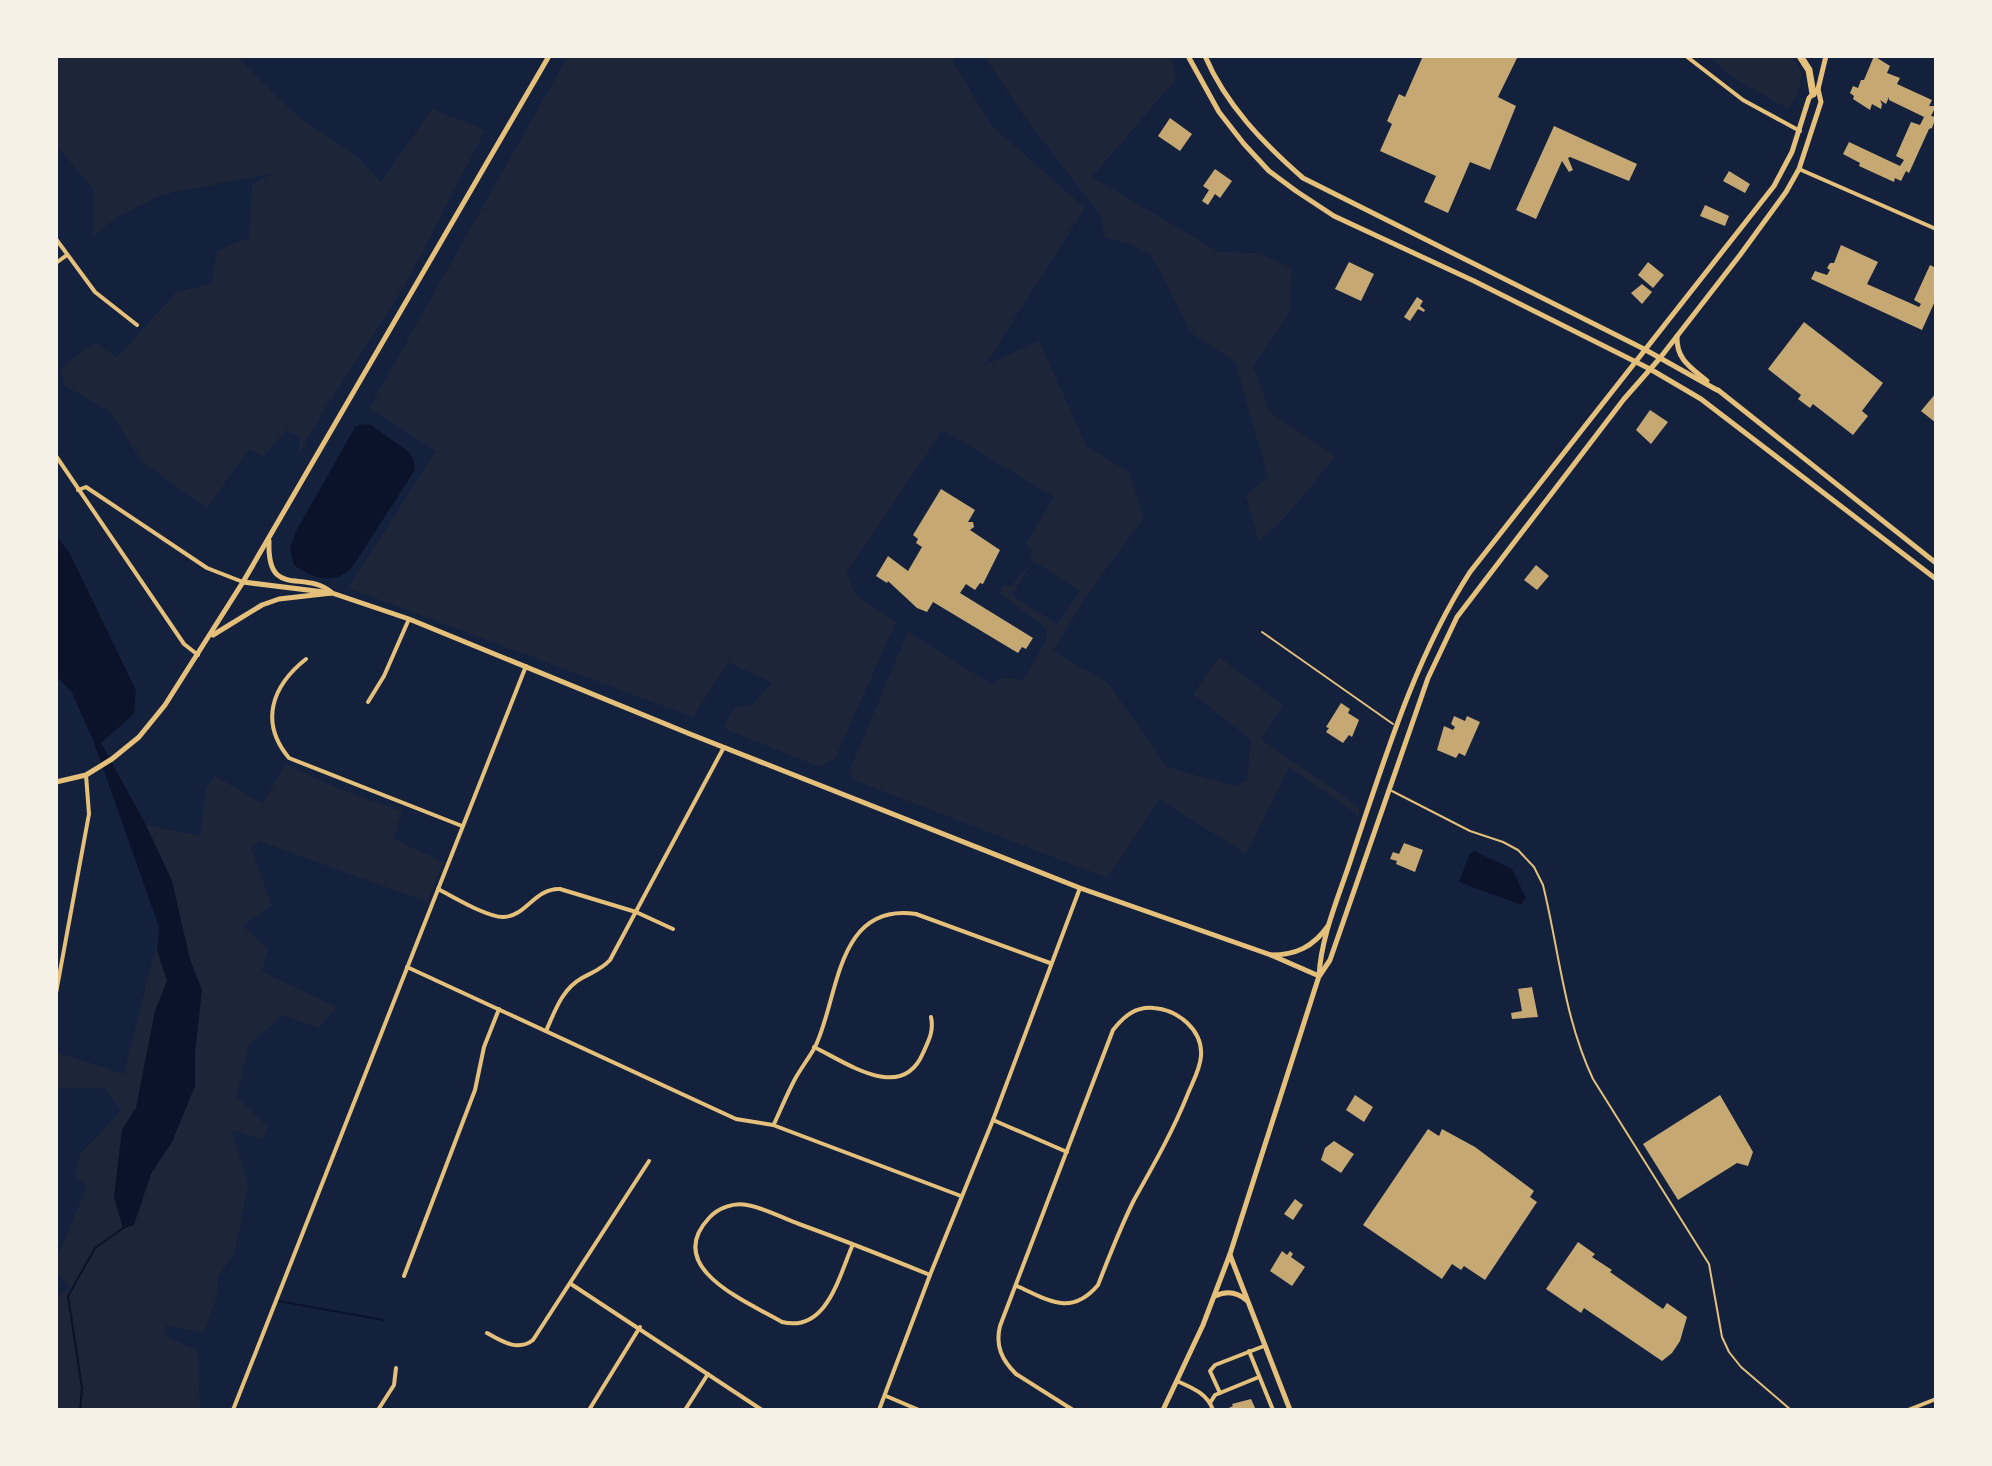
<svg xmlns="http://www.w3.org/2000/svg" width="1992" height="1466" font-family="Poppins,sans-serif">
  <rect width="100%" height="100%" fill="#14213d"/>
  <!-- green -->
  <g fill="#1d2539" fill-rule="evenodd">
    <path d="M56 56H236L295 114 357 157 381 182 432 109 485 130 405 285 323 412 298 455 300 437 286 430 263 457 249 449 207 508 142 462 110 412 64 385 61 368 95 342 117 358 176 292 211 284 217 251 249 237 252 185 273 173 161 195 116 218 93 236V188L56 146Z"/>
    <path d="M568 56H950L990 124 1085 208 985 365 1039 341 1087 447 1129 472 1143 519 1087 595 1053 651 1109 684 1167 767 1234 786 1247 780 1251 740 1193 694 1219 657 1283 705 1261 739 1359 807V816L1289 767 1246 854 1159 799 1107 878 854 780 850 769 908 632 993 685 999 678 1023 680 1047 639V629L999 593 1003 585 1011 586 1033 561 1030 558 1034 552 1026 543 1054 497 943 430 846 572 855 594 896 622 835 758 820 767 723 728 734 708 752 705 772 683 728 662 693 717 348 588 436 451 369 408ZM1033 561 1080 591 1057 624 1012 595Z"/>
    <path d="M989 56H1172L1176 79 1092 177 1219 252 1259 253 1292 268 1290 312 1253 366 1270 412 1336 456 1280 523 1259 541 1246 496 1268 476 1235 362 1191 333 1152 256 1133 245 1104 237 1102 218 1024 116 985 57Z"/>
    <path d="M1706 56H1792L1802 75 1796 97 1788 109 1734 78Z"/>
    <path d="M285 764 344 791 402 811 394 839 443 862 427 902 259 841 251 849 272 905 243 926 268 948 262 972 337 1007 319 1028 283 1015 249 1045 236 1096 268 1127 263 1139 231 1130 248 1186 234 1254 218 1277 216 1300 203 1333 167 1325 163 1335 198 1351 200 1406 205 1410H56V1299L69 1287 56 1271V1261L87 1186 75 1177 80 1154 121 1111 105 1088H56V1052L124 1074 172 881 146 825 200 836 206 788 215 776 263 804Z"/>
  </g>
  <!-- water -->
  <g fill="#0b132b">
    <path d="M361 424 371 425 409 452 413 458 415 470 351 569C333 585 313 579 294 565L290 549 295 533 355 427Z"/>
    <path d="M56 536 69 552 136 690 134 714 101 743 146 825 172 881 190 959 202 990 195 1054V1086L172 1142 151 1174 134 1225 123 1229 114 1197 122 1130 136 1108 155 1011 167 981 157 950 159 927 93 740 72 693 56 676Z"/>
    <path d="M1474 851 1512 869 1526 898 1521 905 1459 882 1469 855Z"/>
  </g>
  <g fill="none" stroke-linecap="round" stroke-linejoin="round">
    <!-- stream -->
    <g stroke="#0b132b" stroke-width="2">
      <path d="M278 1301 383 1320"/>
      <path d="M80 1410 82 1388 68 1296 95 1248 122 1229"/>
    </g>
  </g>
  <!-- building -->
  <g fill="#c6a872">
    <path d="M1423 56H1518L1498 97 1516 106 1490 170 1470 162 1448 213 1424 202 1436 176 1380 151 1392 124 1387 121 1399 94 1405 97Z"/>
    <path d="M1874 56 1890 66 1887 73 1900 78 1897 84 1932 100 1929 106H1936L1931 116 1936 117 1932 128 1929 129 1909 173 1906 171 1901 181 1895 178 1894 182 1859 166 1860 163 1843 154 1849 142 1900 166 1904 160 1896 156 1911 122 1920 125 1924 117 1889 100V97L1886 104 1880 100 1882 104 1881 109 1872 104 1870 110 1853 99 1854 96 1850 93 1853 86 1858 88 1861 80H1864Z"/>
    <path d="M1170 118 1192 134 1180 151 1158 136Z"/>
    <path d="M1554 126 1637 164 1629 181 1570 157 1568 158 1573 170 1569 172 1562 161 1536 219 1516 210Z"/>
    <path d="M1215 169 1232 181 1220 198 1215 194 1208 205 1202 201 1209 190 1203 186Z"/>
    <path d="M1729 171 1750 184 1745 193 1723 181Z"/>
    <path d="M1705 205 1729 216 1725 226 1700 216Z"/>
    <path d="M1841 245 1878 262 1867 284 1919 307 1921 304 1914 300 1930 265 1936 268V299L1922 330 1811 279 1815 271 1827 275 1830 270 1827 268 1830 263H1834Z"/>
    <path d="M1349 262 1374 274 1361 301 1335 289Z"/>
    <path d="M1648 262 1664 275 1653 288 1638 275Z"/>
    <path d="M1642 284 1652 292 1642 304 1631 293Z"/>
    <path d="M1417 297 1423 301 1420 306 1425 310 1424 312 1418 309 1410 321 1404 317Z"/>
    <path d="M1804 322 1883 383 1862 411 1868 416 1853 435 1813 404 1810 408 1798 399 1801 395 1768 369Z"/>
    <path d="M1936 393V423L1921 411Z"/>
    <path d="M1650 410 1668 422 1651 444 1636 430Z"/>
    <path d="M941 489 975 510 968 522H973L974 527 970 530 1000 550 983 584 980 583 975 590 966 584 960 593 1033 638 1026 649 1022 647 1018 653 933 602 927 612 917 608 888 581 887 583 876 576 888 556 908 571 922 547 916 543 918 539 913 535Z"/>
    <path d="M1536 565 1549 576 1537 590 1524 580Z"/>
    <path d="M1341 703 1350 709 1348 713 1359 720 1352 737 1349 735 1343 743 1326 732 1329 728 1326 727Z"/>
    <path d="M1454 716 1465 721 1467 716 1480 722 1465 756 1459 753 1456 758 1437 750 1444 726 1453 730 1455 727 1451 724Z"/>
    <path d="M1404 843 1423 850 1415 872 1396 864 1397 861 1390 859 1393 852 1399 854Z"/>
    <path d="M1532 987 1538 1017 1512 1019 1511 1013 1522 1011 1518 989Z"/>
    <path d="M1355 1095 1373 1107 1364 1122 1346 1110Z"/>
    <path d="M1720 1095 1753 1152 1748 1166 1737 1163 1678 1200 1643 1144Z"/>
    <path d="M1428 1129 1439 1136 1442 1129 1475 1147 1534 1191 1530 1197 1537 1202 1485 1280 1464 1266 1461 1270 1452 1264 1442 1279 1363 1225Z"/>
    <path d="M1334 1141 1354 1154 1341 1173 1321 1160 1325 1148Z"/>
    <path d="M1295 1199 1303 1205 1293 1220 1284 1214Z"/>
    <path d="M1578 1242 1595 1254 1592 1257 1612 1270 1610 1272 1663 1309 1667 1303 1687 1317 1680 1341 1672 1353 1662 1361 1584 1308 1581 1313 1546 1289Z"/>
    <path d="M1282 1251 1287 1255 1290 1251 1293 1254 1291 1257 1305 1267 1292 1286 1270 1271Z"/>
    <path d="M1251 1399 1256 1410H1224L1233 1406 1232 1404Z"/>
  </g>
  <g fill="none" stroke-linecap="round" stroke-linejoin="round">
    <!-- service -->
    <g stroke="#e5c07b" stroke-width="2">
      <path d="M1262 632 1393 724"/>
      <path d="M1392 791 1470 831 1503 842 1518 850 1534 867 1543 885C1559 950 1564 1018 1593 1079L1709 1264 1722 1337 1729 1352 1741 1367 1791 1410"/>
    </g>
    <!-- minor -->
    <g stroke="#e5c07b" stroke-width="4">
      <path d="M1686 56 1743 100 1800 131"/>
      <path d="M1799 169 1936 229"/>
      <path d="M56 239 95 292 137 325"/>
      <path d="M56 263 67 255"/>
      <path d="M56 456 184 644 198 655"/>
      <path d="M78 490 86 487 207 568 243 582"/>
      <path d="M306 659C272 686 259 722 289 758L462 826"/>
      <path d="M368 702 384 676 409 619"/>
      <path d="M438 889C454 897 488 918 504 917 526 916 535 888 560 889L636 912 673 929"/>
      <path d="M407 967 736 1119 773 1125 961 1196"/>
      <path d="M56 993 89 814 86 775"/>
      <path d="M546 1031C555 1011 562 989 582 978 593 972 602 969 610 960L724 747"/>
      <path d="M814 1047C847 1063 902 1103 923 1053 929 1040 934 1031 931 1017"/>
      <path d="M993 1120 1067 1152"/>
      <path d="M774 1124C781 1109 787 1094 795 1079 801 1068 809 1058 815 1047 839 999 835 902 916 914L1050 963"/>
      <path d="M853 1244C839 1276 827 1333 782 1322 748 1302 662 1268 709 1218 718 1208 734 1202 747 1205 765 1208 782 1218 799 1224 843 1240 886 1257 930 1275"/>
      <path d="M404 1276 475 1090 484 1047 499 1009"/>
      <path d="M571 1284 762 1410"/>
      <path d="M1017 1286C1048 1300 1071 1317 1098 1285 1109 1257 1120 1228 1134 1200 1153 1166 1172 1133 1187 1096 1192 1083 1200 1070 1201 1056 1203 1030 1178 1010 1154 1008 1136 1006 1124 1016 1113 1030L1000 1326C995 1346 1002 1360 1016 1374L1073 1410"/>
      <path d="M487 1333C501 1341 518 1352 533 1340L649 1161"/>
      <path d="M1249 1351 1273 1410"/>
      <path d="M1177 1381C1192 1388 1207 1393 1213 1410"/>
      <path d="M1220 1393 1210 1371 1215 1365 1264 1346"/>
      <path d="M886 1396 919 1410"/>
      <path d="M1210 1403 1215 1395 1259 1377"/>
      <path d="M233 1410 526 666"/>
      <path d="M378 1410 394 1385 396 1368"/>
      <path d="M589 1410 640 1327"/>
      <path d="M685 1410 708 1374"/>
      <path d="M879 1410 930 1275 993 1120 1080 888"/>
      <path d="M1908 1410 1936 1399"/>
    </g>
    <!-- tertiary -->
    <path stroke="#e5c07b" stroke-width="5" d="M243 582 332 593 409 619 690 734 1080 888 1271 955 1319 976"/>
    <!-- secondary -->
    <g stroke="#e5c07b" stroke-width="5">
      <path d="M1188 56 1219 112 1244 144 1269 171 1296 191 1334 216 1474 281 1650 369 1701 399 1936 579"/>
      <path d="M1205 56C1226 105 1263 143 1303 178L1644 349 1717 390"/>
      <path d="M1677 336C1676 359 1690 367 1707 381"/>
      <path d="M1718 390 1936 563"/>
      <path d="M269 541C267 600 303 569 331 592"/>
      <path d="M213 635 262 605 279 599 332 593"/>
      <path d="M56 782 86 775 112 759 139 737 165 705 243 582 549 56"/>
      <path d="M1271 955C1296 955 1313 947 1328 926"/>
      <path d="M1320 975 1330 960 1428 678 1457 617 1624 399 1660 358 1740 255 1786 192 1799 169 1821 102 1818 89 1826 56"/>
      <path d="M1230 1255 1290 1410"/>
      <path d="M1215 1296C1226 1291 1236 1291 1246 1300"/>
      <path d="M1163 1410 1203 1325 1230 1254 1319 976C1321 936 1339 896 1351 859 1384 761 1414 659 1470 572L1774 186 1792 152 1809 98 1818 89"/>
    </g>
    <!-- motorway -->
    <path stroke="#e5c07b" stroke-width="7" d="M1800 56 1809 70 1813 94"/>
  </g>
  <!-- border -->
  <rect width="1992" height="1466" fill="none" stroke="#f6f1e7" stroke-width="116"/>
</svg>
